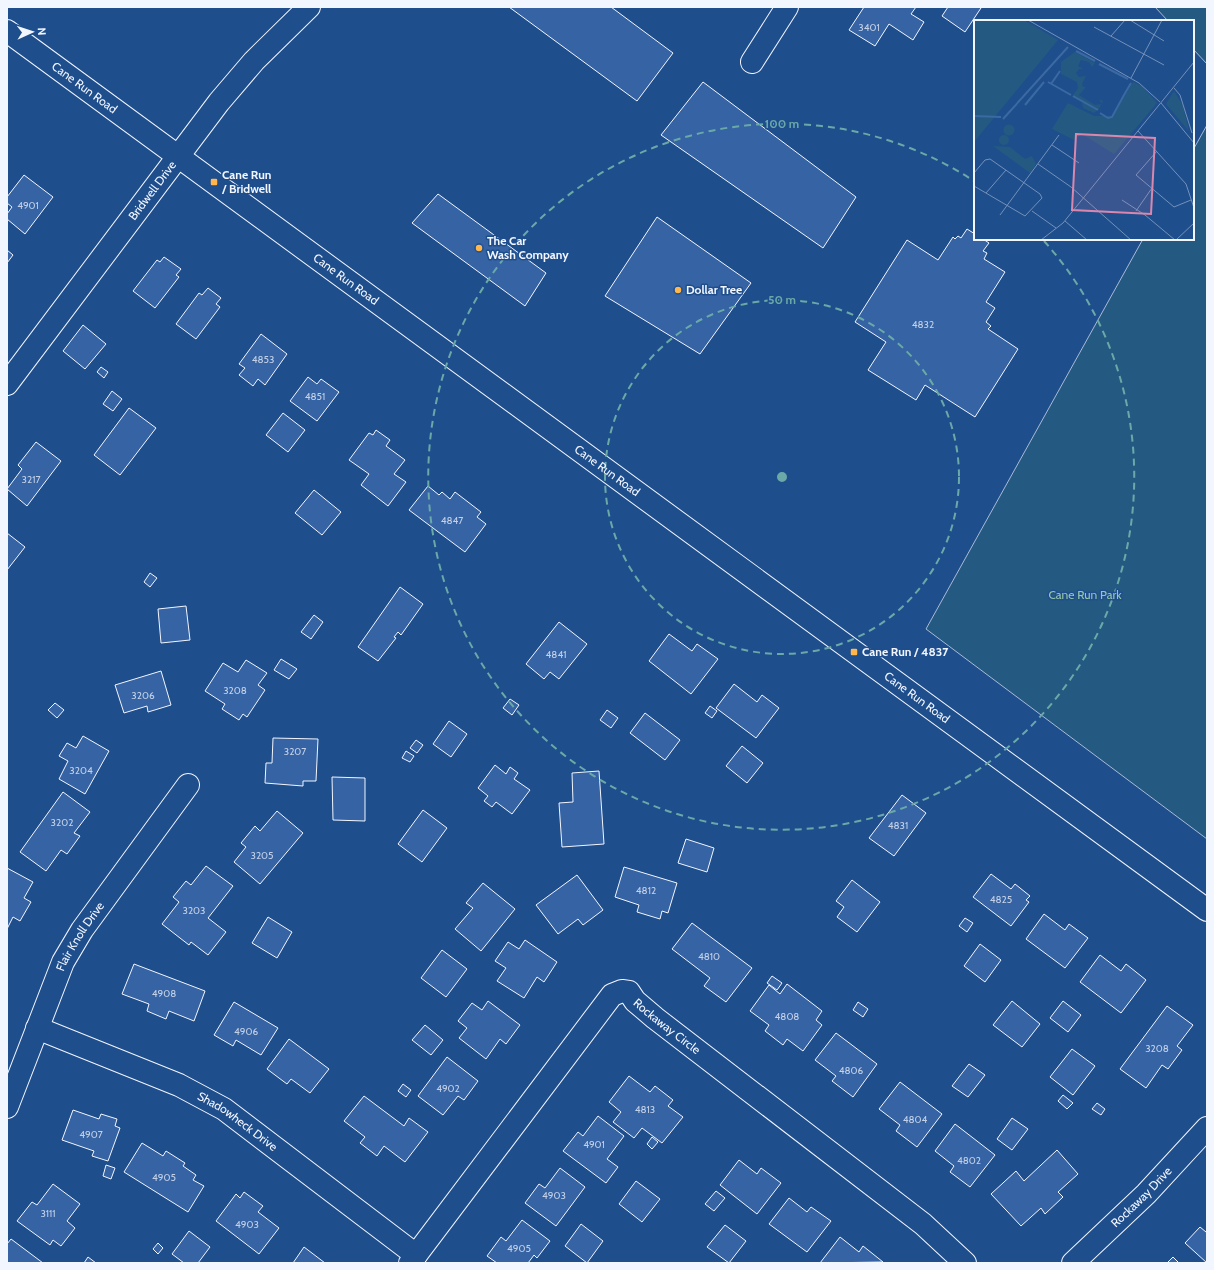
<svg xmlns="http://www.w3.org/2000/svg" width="1214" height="1270" font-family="Cabin,sans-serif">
  <rect width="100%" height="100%" fill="#1f4e8c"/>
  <!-- green -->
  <g fill="#245a82" stroke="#a8bbd7">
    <path d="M1155 7H1207V64L1193 49V21H1168Z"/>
    <path d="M1207 125V839L926 629 1143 239H1193V150Z"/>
  </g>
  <!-- building -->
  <g fill="#3563a3" stroke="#f2f6ff">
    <path d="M509 7H611L673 53 637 101Z"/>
    <path d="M864 7H916L911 14 924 22 913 40 889 24 875 46 849 30Z"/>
    <path d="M948 7H979L981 8 965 32 942 16Z"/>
    <path d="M703 82 856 197 823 248 661 135Z"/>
    <path d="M24 175 53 197 25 234 7 219V214L12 207 7 203V197Z"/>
    <path d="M438 194 546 273 525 306 412 223Z"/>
    <path d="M657 217 751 283 700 354 605 296Z"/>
    <path d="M967 229 975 234V239H983L989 243 983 251 987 253 984 259 1005 272 986 302 995 308 986 322 991 326 988 329 1018 349 975 417 925 385 916 400 868 370 886 342 855 322 907 240 938 260 953 237 955 239 958 236 961 238Z"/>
    <path d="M7 250 13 255 7 263Z"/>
    <path d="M164 257 181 269 176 275 179 277 155 308 133 291 157 260 160 262Z"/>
    <path d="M208 288 221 298 216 304 220 307 196 339 176 324 199 293 202 295Z"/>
    <path d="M83 325 106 344 85 369 63 351Z"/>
    <path d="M261 334 287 354 265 385 258 379 253 386 239 375 245 368 239 364Z"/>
    <path d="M101 367 108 372 104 378 97 372Z"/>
    <path d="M308 377 317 384 321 379 339 392 317 421 290 401Z"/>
    <path d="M112 391 122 399 113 411 103 404Z"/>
    <path d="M129 408 156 428 120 475 94 455Z"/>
    <path d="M283 413 305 430 288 452 266 435Z"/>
    <path d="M376 430 390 440 386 446 405 460 394 474 406 482 388 506 361 485 369 474 349 460 369 433 373 435Z"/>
    <path d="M36 442 61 461 27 506 7 489 22 469 18 465Z"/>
    <path d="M428 486 439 495 442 492 450 499 455 492 481 512 477 517 486 524 465 552 409 510Z"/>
    <path d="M314 490 341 512 322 535 295 513Z"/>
    <path d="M7 533 25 547 7 570Z"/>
    <path d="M150 573 157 578 150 587 144 582Z"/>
    <path d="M400 587 423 604 401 635 398 632 394 637 396 638 378 661 358 647Z"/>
    <path d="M186 606 190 640 161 643 158 609Z"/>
    <path d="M314 615 323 622 311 639 301 632Z"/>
    <path d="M559 622 587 644 559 679 550 672 544 679 526 664Z"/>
    <path d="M669 634 692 651 697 644 718 659 691 694 649 661Z"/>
    <path d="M281 659 297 669 289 679 274 670Z"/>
    <path d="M246 660 267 673 258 685 265 690 247 717 243 714 239 720 222 709 225 704 205 691 223 663 238 672Z"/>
    <path d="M161 671 171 705 148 712 147 706 124 713 115 685Z"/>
    <path d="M734 684 757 702 762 695 779 708 756 738 716 708Z"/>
    <path d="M510 699 519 705 512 715 503 708Z"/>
    <path d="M55 703 64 710 57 718 48 710Z"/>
    <path d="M710 706 717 711 712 718 705 713Z"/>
    <path d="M607 710 618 718 611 728 600 720Z"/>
    <path d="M645 713 680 740 665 760 630 733Z"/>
    <path d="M449 721 467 734 451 757 433 744Z"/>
    <path d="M83 736 109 751 85 794 59 779 68 761 59 756 67 743 76 748Z"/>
    <path d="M273 738 318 739 316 781H303V786L265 783 266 763H272Z"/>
    <path d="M416 740 423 745 417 753 410 748Z"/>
    <path d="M742 746 763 763 747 783 726 766Z"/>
    <path d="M406 751 414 756 410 762 402 758Z"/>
    <path d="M495 765 506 774 510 767 518 773 514 779 530 790 512 814 496 802 492 807 484 801 488 796 478 788Z"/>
    <path d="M599 771 604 844 562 847 559 803 573 802 572 773Z"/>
    <path d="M332 777 365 778V821L333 820Z"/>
    <path d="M63 792 90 812 74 833 80 836 67 854 61 850 46 871 20 852Z"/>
    <path d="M902 795 926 813 894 856 869 838Z"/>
    <path d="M423 810 447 828 422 862 398 844Z"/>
    <path d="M277 811 303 833 260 884 234 862 246 847 241 843 255 826 260 831Z"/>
    <path d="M686 839 714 848 707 872 678 863Z"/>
    <path d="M206 866 233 886 208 918 226 932 208 955 191 942 189 945 162 924 179 902 173 897 186 881 191 885Z"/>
    <path d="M624 867 677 883 668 913 662 911 660 919 637 912 639 905 615 897Z"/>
    <path d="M7 868 33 882 24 898 31 902 20 921 13 917 7 929Z"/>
    <path d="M991 874 1011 889 1015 884 1030 896 1026 900 1029 902 1011 926 973 897Z"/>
    <path d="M577 875 603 910 583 925 578 919 558 934 536 905Z"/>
    <path d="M852 880 880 902 857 932 837 917 844 907 836 901Z"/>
    <path d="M483 883 515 909 481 951 455 929 473 908 466 903Z"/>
    <path d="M1044 914 1065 930 1069 924 1088 938 1065 968 1026 939Z"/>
    <path d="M268 917 292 932 277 958 252 943Z"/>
    <path d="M965 918 973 923 967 932 959 926Z"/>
    <path d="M692 923 752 968 726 1002 704 986 710 978 672 949Z"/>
    <path d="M525 940 557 962 544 982 537 977 524 998 497 981 506 968 495 961 508 942 519 949Z"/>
    <path d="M980 944 1001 960 985 982 964 966Z"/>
    <path d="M442 950 467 969 446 997 421 978Z"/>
    <path d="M1100 955 1121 971 1126 964 1146 980 1121 1013 1080 982Z"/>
    <path d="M134 964 205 991 194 1021 169 1011 166 1019 147 1011 149 1004 122 994Z"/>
    <path d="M772 976 782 983 777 990 767 983Z"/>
    <path d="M787 984 822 1011 816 1020 822 1025 803 1051 787 1039 783 1045 765 1031 769 1025 750 1011 769 985 780 994Z"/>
    <path d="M488 1001 520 1025 506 1044 500 1039 486 1059 459 1038 467 1028 458 1021 472 1003 482 1010Z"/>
    <path d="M1012 1001 1040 1024 1022 1047 993 1025Z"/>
    <path d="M1063 1001 1081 1015 1068 1032 1050 1018Z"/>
    <path d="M234 1002 278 1028 261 1055 236 1040 233 1046 214 1035Z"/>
    <path d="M858 1002 868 1009 863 1017 853 1010Z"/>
    <path d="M1167 1006 1193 1025 1177 1046 1182 1050 1168 1069 1162 1065 1146 1088 1120 1069Z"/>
    <path d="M425 1025 443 1040 431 1055 412 1040Z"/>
    <path d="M836 1033 877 1064 853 1097 832 1081 836 1076 815 1060Z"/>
    <path d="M289 1039 329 1069 310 1093 291 1079 287 1084 267 1069Z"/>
    <path d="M1072 1049 1095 1066 1073 1095 1050 1077Z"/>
    <path d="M447 1057 478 1081 464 1100 458 1096 443 1115 418 1096Z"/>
    <path d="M969 1064 985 1075 968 1097 952 1086Z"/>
    <path d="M629 1076 650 1092 655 1086 673 1100 668 1106 683 1117 662 1143 642 1128 634 1138 613 1122 621 1112 609 1102Z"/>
    <path d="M900 1082 942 1114 917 1147 896 1131 900 1125 879 1109Z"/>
    <path d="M403 1084 411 1090 406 1097 398 1091Z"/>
    <path d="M1063 1095 1073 1103 1067 1109 1058 1101Z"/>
    <path d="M364 1096 404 1126 409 1118 428 1132 405 1162 384 1146 377 1156 360 1143 365 1137 344 1121Z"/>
    <path d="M1097 1103 1105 1109 1101 1115 1092 1109Z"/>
    <path d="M73 1110 99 1119 101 1114 117 1119 115 1126 120 1128 108 1161 92 1156 94 1151 62 1140Z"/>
    <path d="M598 1116 624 1136 607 1159 618 1167 606 1183 563 1151 578 1132 583 1136Z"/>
    <path d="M1012 1118 1028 1129 1012 1150 997 1139Z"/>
    <path d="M955 1124 995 1155 970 1187 950 1172 954 1166 935 1151Z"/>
    <path d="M652 1137 658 1142 652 1149 647 1144Z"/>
    <path d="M142 1143 163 1156 166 1151 185 1163 183 1166 196 1175 193 1180 204 1186 188 1212 124 1172Z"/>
    <path d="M1057 1150 1078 1174 1058 1192 1063 1197 1045 1214 1041 1208 1021 1226 991 1194 1016 1171 1024 1181Z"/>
    <path d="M739 1160 757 1174 761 1168 781 1183 757 1214 720 1185Z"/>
    <path d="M106 1165 115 1168 111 1179 103 1176Z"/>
    <path d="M560 1168 585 1187 556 1226 525 1203 539 1184 545 1188Z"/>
    <path d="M636 1181 660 1199 642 1222 619 1204Z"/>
    <path d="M53 1184 80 1204 67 1221 75 1228 61 1246 53 1240 50 1245 17 1221 32 1202 37 1205Z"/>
    <path d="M716 1191 725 1198 714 1211 705 1204Z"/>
    <path d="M244 1192 263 1206 258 1212 279 1228 259 1254 216 1221 236 1194 240 1198Z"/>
    <path d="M789 1198 807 1212 811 1207 831 1221 807 1252 769 1224Z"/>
    <path d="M522 1220 550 1241 537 1258 534 1255 528 1263H497L487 1256 501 1237 506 1241Z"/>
    <path d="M581 1224 603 1241 587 1263 565 1246Z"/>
    <path d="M725 1225 746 1241 729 1263 707 1247Z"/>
    <path d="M1200 1227 1206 1232 1207 1231V1263L1185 1243Z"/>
    <path d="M189 1231 210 1247 198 1263H184L172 1254Z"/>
    <path d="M840 1237 859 1252 863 1246 883 1262 820 1263Z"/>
    <path d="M11 1239 43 1263H7V1244Z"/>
    <path d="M158 1243 163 1248 158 1254 153 1249Z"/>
    <path d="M304 1247 325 1263H293Z"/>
    <path d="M88 1257 96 1263H84Z"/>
    <path d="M1173 1257 1179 1263H1167Z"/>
  </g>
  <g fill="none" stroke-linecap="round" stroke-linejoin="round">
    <defs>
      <g id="minor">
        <path d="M752 62 787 7"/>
        <path id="s1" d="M7 384 219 102 254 61 309 7"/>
        <path id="s2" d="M37 1028 179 1085 224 1109 416 1255"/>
        <path id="s3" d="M7 1107 63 962 82 930 188 785"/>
        <path id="s4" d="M410 1263 612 995 622 991 629 992 635 1001 655 1018 923 1224 965 1263"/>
        <path id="s5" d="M1073 1263 1146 1194 1207 1128"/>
      </g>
      <g id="highway">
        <path id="s6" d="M7 31 1207 910"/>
      </g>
    </defs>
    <!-- minor casing -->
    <use href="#minor" stroke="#f2f6ff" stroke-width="24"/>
    <!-- highway casing -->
    <use href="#highway" stroke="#f2f6ff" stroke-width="24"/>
    <!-- minor -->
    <use href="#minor" stroke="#1f4e8c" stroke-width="22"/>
    <!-- highway -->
    <use href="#highway" stroke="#1f4e8c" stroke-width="22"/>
  </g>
  <!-- distance rings -->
  <g fill="none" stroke="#6aa9a8" stroke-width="2" stroke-dasharray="7 5">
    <circle cx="782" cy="477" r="177"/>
    <path d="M1044 241A353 353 0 1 1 974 181"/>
  </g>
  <!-- markers -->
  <g fill="#ffb74d" stroke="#1f4e8c" stroke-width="1.5">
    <rect x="210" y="178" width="8" height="8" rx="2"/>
    <circle cx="479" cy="248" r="4"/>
    <circle cx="678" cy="290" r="4"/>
    <rect x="850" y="648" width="8" height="8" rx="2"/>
  </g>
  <g text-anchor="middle" stroke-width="3" stroke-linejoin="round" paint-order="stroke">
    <!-- number labels -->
    <g font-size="10" fill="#c3d1e8">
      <text x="869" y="31">3401</text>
      <text x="28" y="209">4901</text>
      <text x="923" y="328">4832</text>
      <text x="263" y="363">4853</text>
      <text x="315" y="400">4851</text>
      <text x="31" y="483">3217</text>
      <text x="452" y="524">4847</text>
      <text x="556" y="658">4841</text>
      <text x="235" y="694">3208</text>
      <text x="143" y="699">3206</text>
      <text x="295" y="755">3207</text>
      <text x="81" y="774">3204</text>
      <text x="62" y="826">3202</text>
      <text x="898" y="829">4831</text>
      <text x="262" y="859">3205</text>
      <text x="646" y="894">4812</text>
      <text x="1001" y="903">4825</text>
      <text x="194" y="914">3203</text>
      <text x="709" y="960">4810</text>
      <text x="164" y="997">4908</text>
      <text x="787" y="1020">4808</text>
      <text x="246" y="1035">4906</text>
      <text x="1157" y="1052">3208</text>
      <text x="851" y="1074">4806</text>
      <text x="448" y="1092">4902</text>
      <text x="645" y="1113">4813</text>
      <text x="915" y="1123">4804</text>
      <text x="91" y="1138">4907</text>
      <text x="594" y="1148">4901</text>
      <text x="969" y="1164">4802</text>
      <text x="164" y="1181">4905</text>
      <text x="554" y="1199">4903</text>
      <text x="48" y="1217">3111</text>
      <text x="247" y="1228">4903</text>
      <text x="519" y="1252">4905</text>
    </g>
    <!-- street labels -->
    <g font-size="12" fill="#f2f6ff" stroke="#1f4e8c">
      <text dy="4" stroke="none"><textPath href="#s6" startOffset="96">Cane Run Road</textPath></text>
      <text dy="4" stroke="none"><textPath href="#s1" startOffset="242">Bridwell Drive</textPath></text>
      <text dy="4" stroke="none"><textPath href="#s6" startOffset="420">Cane Run Road</textPath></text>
      <text dy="4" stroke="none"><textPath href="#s6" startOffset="744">Cane Run Road</textPath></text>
      <text dy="4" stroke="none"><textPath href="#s6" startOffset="1128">Cane Run Road</textPath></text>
      <text dy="4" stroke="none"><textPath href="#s3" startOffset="186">Flair Knoll Drive</textPath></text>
      <text dy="4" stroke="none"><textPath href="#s4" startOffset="405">Rockaway Circle</textPath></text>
      <text dy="4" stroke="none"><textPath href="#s2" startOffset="222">Shadowheck Drive</textPath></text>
      <text dy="4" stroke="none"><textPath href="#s5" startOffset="95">Rockaway Drive</textPath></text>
    </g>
    <!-- poi labels -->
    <g font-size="12" font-weight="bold" fill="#f2f6ff" stroke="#1f4e8c" text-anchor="start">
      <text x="222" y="179">Cane Run<tspan x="222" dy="14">/ Bridwell</tspan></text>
      <text x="487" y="245">The Car<tspan x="487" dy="14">Wash Company</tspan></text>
      <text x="686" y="294">Dollar Tree</text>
      <text x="862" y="656">Cane Run / 4837</text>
    </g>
    <!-- park labels -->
    <g font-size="12" fill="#97c8a6" stroke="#1f4e8c">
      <text x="1085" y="599">Cane Run Park</text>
    </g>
  </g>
  <!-- overview -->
  <g transform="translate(974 20)">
    <rect width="220" height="220" fill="#1f4e8c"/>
    <path d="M0 0H50L84 20 0 122ZM101 32 121 43 118 47 115 42 107 40 104 46 109 49H105L102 53 105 57 112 56 108 64 109 67H112L105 75 121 85 128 84 125 79 129 81 125 89 120 93 109 88 108 82 98 77 104 68 103 62 87 54V42ZM159 62 168 66 183 83 140 134 108 114 100 120 78 109 94 83 120 96H139ZM200 71 209 86 215 111 192 84ZM29.5 110a5.5 5.5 0 1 1 11 0a5.5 5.5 0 1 1-11 0ZM25 120a5 5 0 1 1 10 0a5 5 0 1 1-10 0ZM19 126 36 127 51 139 58 136 62 144 56 153Z" fill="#245a82"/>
    <path fill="none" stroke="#3b69a3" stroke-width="2" d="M102 31 121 41M125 44 154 59M74 62 97 75M77 64 86 51M150 75 157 63M99 76 124 90M51 85 70 62M126 93 134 98 138 97 150 75M0 96 27 97M29 99 94 27"/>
    <path fill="none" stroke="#7391ba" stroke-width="1" d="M54 0 165 63 186 82M156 0 190 21M120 7 190 45M137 16 151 0M157 58 188 0M200 68 206 75 218 113M187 83 220 123M164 111 212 164 220 188M78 125 105 143M183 131 162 155 200 187 217 180M64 144 97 167 157 220M0 153 11 140 16 139 66 174 68 178 51 196 0 166M12 173 32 150M148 180 171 195 201 220M58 191 82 208M162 191 178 168M26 195 85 115M91 201 113 220M67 220 89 203 220 42M202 220 220 203"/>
    <path fill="#da87ad" fill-opacity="0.15" stroke="#da87ad" stroke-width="2" d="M102 114 181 118 177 194 98 190Z"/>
    <rect width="220" height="220" fill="none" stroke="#f2f6ff" stroke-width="2"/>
  </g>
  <circle cx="782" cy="477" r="6" fill="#6aa9a8" stroke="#1f4e8c" stroke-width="2"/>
  <g font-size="12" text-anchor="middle" font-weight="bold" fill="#6aa9a8" stroke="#1f4e8c" stroke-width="3" stroke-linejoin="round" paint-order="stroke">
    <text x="782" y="128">100 m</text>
    <text x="782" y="304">50 m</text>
  </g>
  <!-- border -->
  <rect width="1214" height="1270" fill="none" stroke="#f2f6ff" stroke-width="16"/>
  <!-- north arrow -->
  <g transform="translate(32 32) rotate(87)" stroke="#1f4e8c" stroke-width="3" paint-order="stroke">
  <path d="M0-3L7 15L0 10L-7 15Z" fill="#f2f6ff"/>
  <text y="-6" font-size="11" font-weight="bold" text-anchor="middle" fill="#f2f6ff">N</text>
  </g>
</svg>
